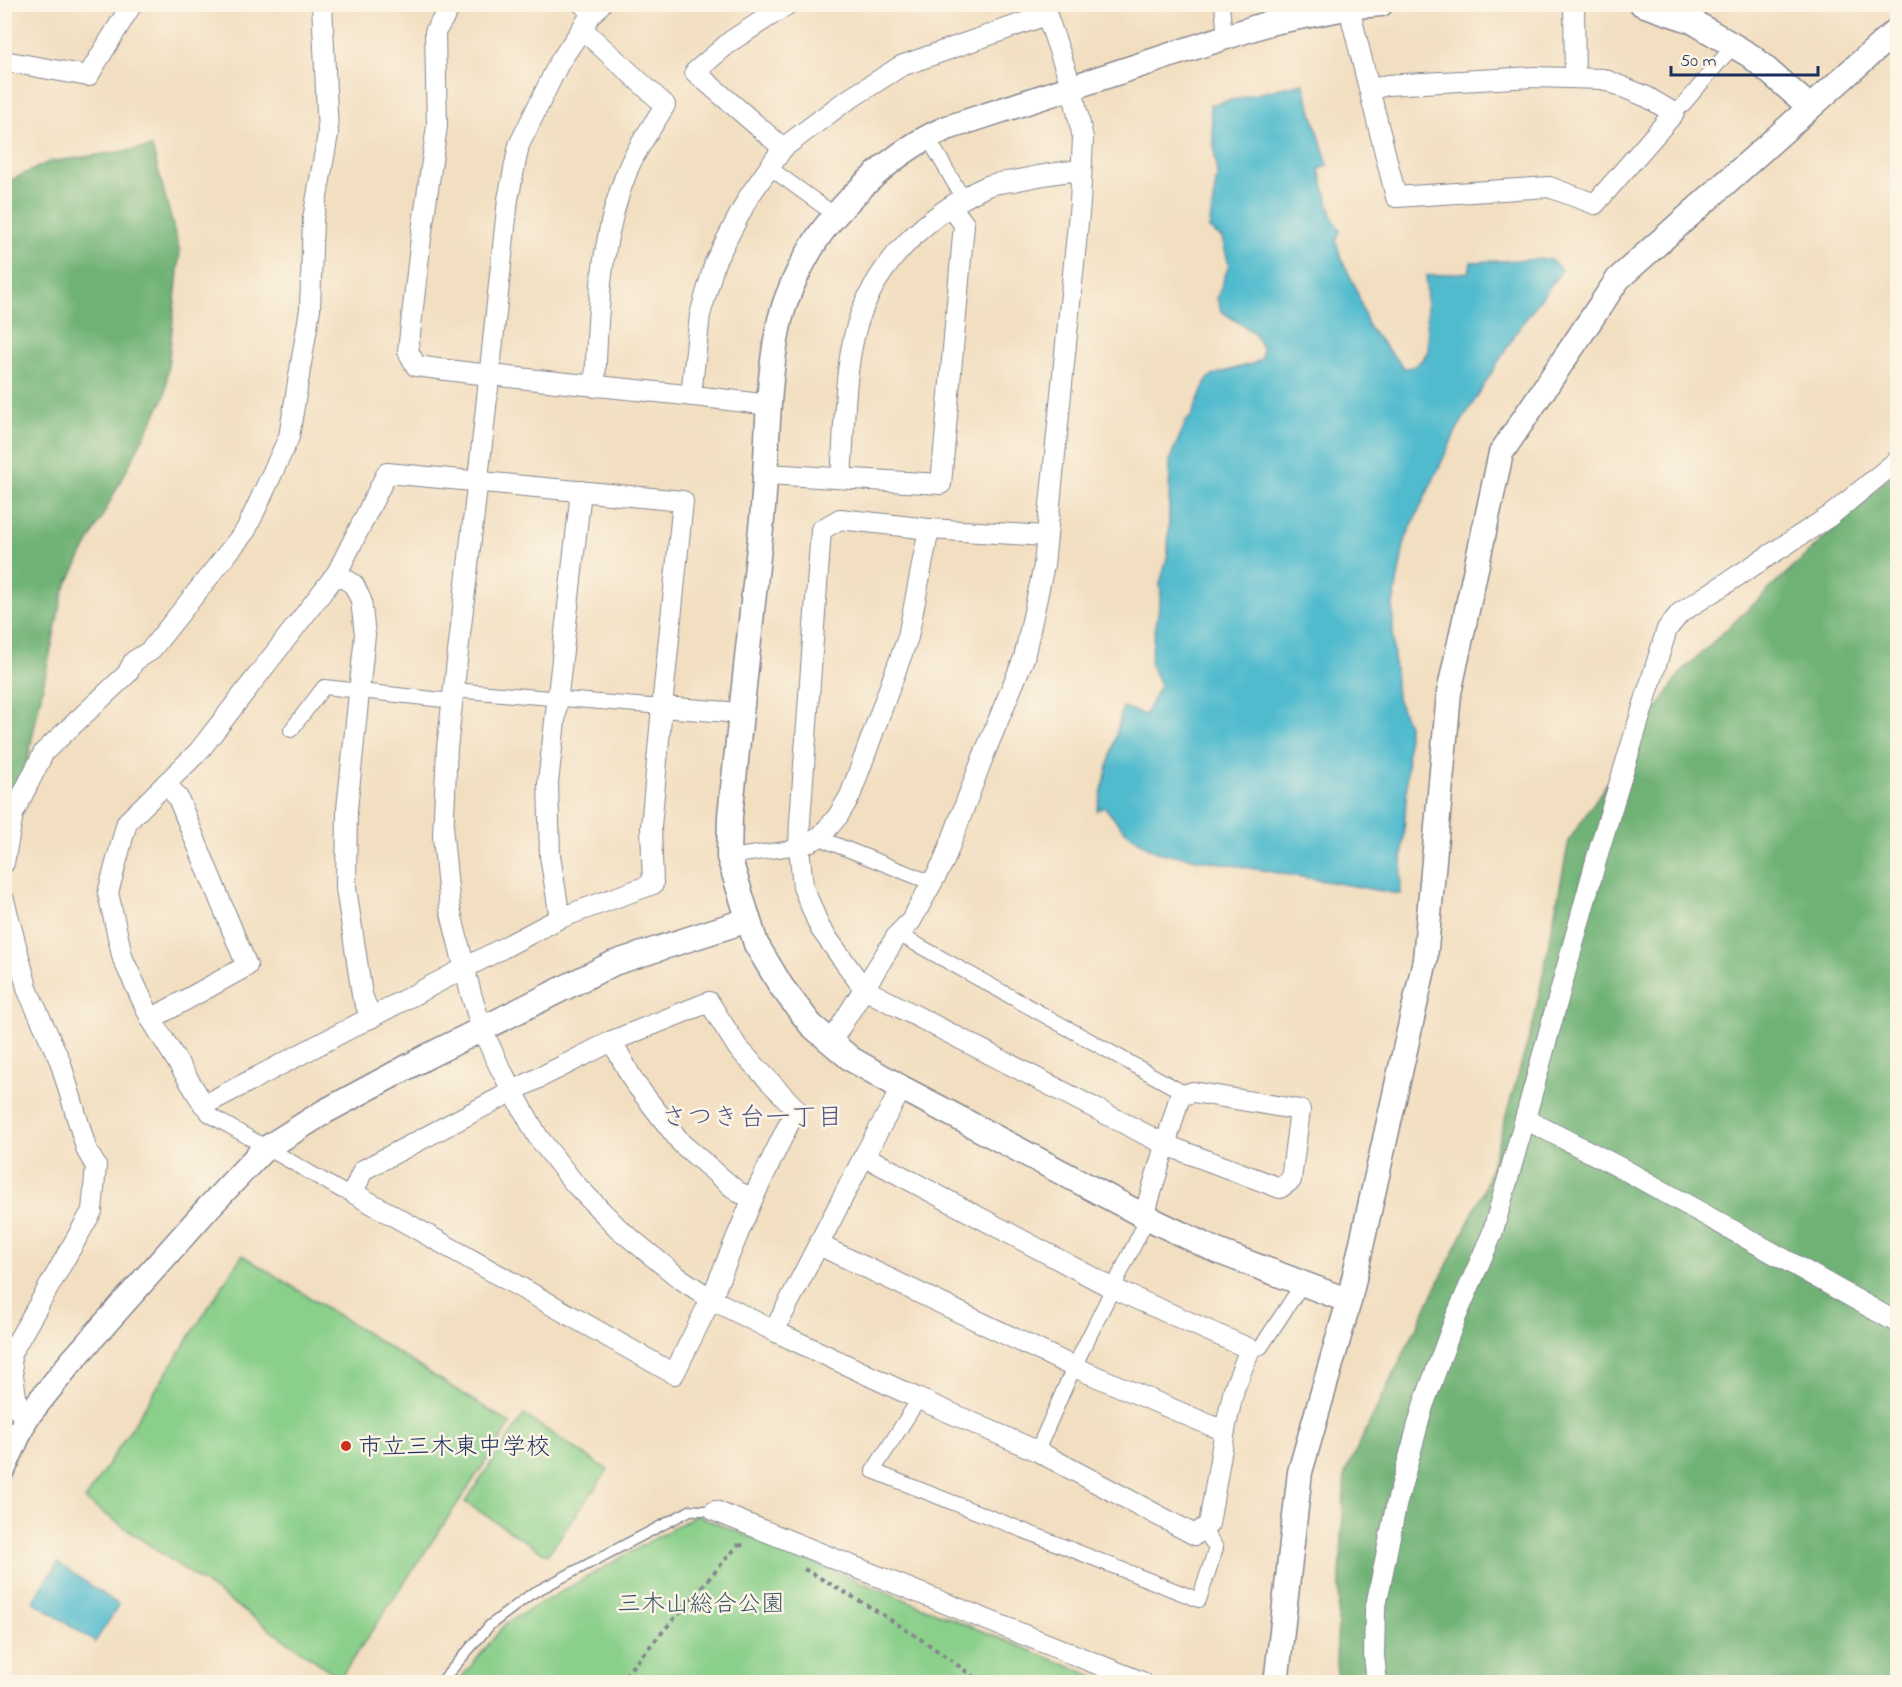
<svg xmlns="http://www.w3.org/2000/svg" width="1902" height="1687" font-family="'Indie Flower','Klee One',sans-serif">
  <rect width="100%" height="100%" fill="#fcf5e5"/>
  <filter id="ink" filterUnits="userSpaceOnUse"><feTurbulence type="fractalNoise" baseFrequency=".0167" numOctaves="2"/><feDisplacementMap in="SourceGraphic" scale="12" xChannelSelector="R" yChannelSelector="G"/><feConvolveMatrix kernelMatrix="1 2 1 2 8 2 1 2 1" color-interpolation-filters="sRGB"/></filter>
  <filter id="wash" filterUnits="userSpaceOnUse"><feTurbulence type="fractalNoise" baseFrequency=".008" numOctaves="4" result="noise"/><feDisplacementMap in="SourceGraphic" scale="24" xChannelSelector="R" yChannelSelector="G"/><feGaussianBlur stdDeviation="1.35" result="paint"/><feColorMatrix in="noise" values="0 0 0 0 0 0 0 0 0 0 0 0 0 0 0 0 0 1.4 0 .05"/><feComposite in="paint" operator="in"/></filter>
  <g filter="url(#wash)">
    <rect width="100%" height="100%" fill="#f2dec0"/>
    <!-- green -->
    <g fill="#8acf8a" stroke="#527f74" stroke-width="1.5">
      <path d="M242 1255 511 1424 340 1678 85 1500Z"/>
      <path d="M524 1415 608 1470 547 1555 465 1502Z"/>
      <path d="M696 1515 1108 1682H458L506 1623Z"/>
    </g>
    <!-- forest -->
    <g fill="#6fb276" stroke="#45706a" stroke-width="1.5">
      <path d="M152 147 180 252 165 396 63 592 31 743 5 886V183L49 162Z"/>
      <path d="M1897 470V1682H1338L1336 1661 1345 1473 1484 1190 1534 1021 1569 840 1682 671Z"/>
    </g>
    <!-- water -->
    <g fill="#51bbce" stroke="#367596" stroke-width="1.5">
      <path d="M1303 83 1328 165 1319 169 1332 216 1340 231 1336 241 1341 258 1355 286 1369 328 1404 368C1416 368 1422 361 1428 351L1426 276 1469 272 1471 262 1550 259 1562 270 1519 328 1457 429 1405 540 1393 605V645L1397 698 1408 725 1407 786 1400 894 1157 852C1131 838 1122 830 1105 807L1097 810 1123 707 1145 715 1160 685 1150 663 1161 594 1160 584 1168 554 1170 459 1183 429 1186 421 1191 417 1206 381 1213 375 1255 363 1262 358V347L1253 332 1221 311 1217 298 1229 265 1222 238 1209 229 1217 176 1210 105Z"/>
      <path d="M58 1563 119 1605 95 1642 33 1601Z"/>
    </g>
  </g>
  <g filter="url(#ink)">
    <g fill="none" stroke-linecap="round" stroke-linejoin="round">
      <defs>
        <path id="service" d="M441 1682 490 1625 531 1594 691 1510 715 1511"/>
        <g id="pedestrian">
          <path d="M578 4 591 15"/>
          <path d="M1222 4 1225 38"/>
          <path d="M1674 113 1683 105 1733 46"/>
          <path d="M927 136 964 200"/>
          <path d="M770 168 835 215"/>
          <path d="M453 690 662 707"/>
          <path d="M291 730 324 687 452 701"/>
          <path d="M821 836 829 842 932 883"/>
          <path d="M729 857 799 847"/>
          <path d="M898 934 1186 1094"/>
          <path d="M204 1105 208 1114 342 1191 353 1193"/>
          <path d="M1250 1349 1261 1347 1303 1283"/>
          <path d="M919 1399 873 1471 1199 1600 1216 1548 1203 1529"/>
          <path d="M1037 1451 1074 1367 1148 1217"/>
        </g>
        <g id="minor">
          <path d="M452 4 435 32 437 126 421 238 408 351 416 366C533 382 651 389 768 405"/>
          <path d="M601 4 591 15 559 63 519 145 508 199 484 426 447 748 443 836 450 909 471 994 482 1029 499 1066 538 1137 574 1183 619 1229 678 1277 711 1299 774 1331 919 1399 1037 1451 1195 1535 1209 1524 1225 1430 1234 1389 1250 1349 1114 1289 864 1156"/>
          <path d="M1574 4 1575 78"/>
          <path d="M1349 8 1396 197 1549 187 1595 204 1674 113 1647 97 1603 79 1534 77 1387 85 1370 90"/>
          <path d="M582 29 665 105C653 126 637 147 628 169 599 240 598 312 595 387"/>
          <path d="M4 61 88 76 132 4"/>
          <path d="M783 148 695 72 731 41 788 4"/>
          <path d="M691 395 700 315 715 262 748 198 783 148 840 105 901 66 1046 15"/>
          <path d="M387 473 683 501 662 707 651 827 653 884 560 918 204 1105 151 1019 123 959 108 893 127 822 199 751 337 573Z"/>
          <path d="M766 474 941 484 964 224 951 207"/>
          <path d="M841 478C845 428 843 374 857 325 876 262 929 213 987 186 995 183 1006 182 1014 181 1036 176 1059 172 1081 170"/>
          <path d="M1047 536 929 529 840 519 821 530 800 821 799 847 803 887 820 928 864 989 1166 1145 1280 1188 1291 1180 1300 1110 1193 1092 1180 1096 1144 1216"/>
          <path d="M337 573 354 585 361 600 365 635 347 809 346 888 362 995 371 1018"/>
          <path d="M662 707 741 713"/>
          <path d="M799 847 821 836 838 816 850 796 908 637 929 529"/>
          <path d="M4 863 13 814 44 752 127 674 134 661 150 651 246 530 289 437 310 309 313 219 328 134 322 4"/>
          <path d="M4 900 28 991 60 1061 87 1151 96 1166 92 1211 10 1355 18 1410 26 1418"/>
          <path d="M560 918 550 856 548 783 581 491"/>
          <path d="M709 1002 738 1048 796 1109 753 1198 711 1299 674 1374 353 1193 363 1170 513 1091 612 1041Z"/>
          <path d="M151 1019 247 966 178 798 166 783"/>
          <path d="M612 1041 634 1082 682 1144 738 1192 753 1198"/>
          <path d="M831 1042 898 934 911 921 944 861 983 757 1024 658 1044 565 1080 203 1083 138 1072 88 1043 4"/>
          <path d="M1525 1119 1625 1170 1898 1323"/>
          <path d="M819 1245 1074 1367 1212 1426 1225 1430"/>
          <path d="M774 1331 864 1156 902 1088"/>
          <path d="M715 1511 1142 1682"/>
          <path d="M1377 1682 1374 1656 1375 1611 1396 1506 1423 1406 1455 1319 1492 1234 1525 1119 1599 850 1667 629 1680 613 1830 516 1898 460"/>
        </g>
        <g id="tertiary">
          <path d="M1642 4 1692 21 1751 56 1810 107"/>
          <path d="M1349 1301 1217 1251 1144 1216 902 1088 851 1059 811 1025 781 986 756 944 729 857 730 816C740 717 751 618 762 519 768 456 766 392 778 329 784 299 799 268 815 242 825 225 840 210 853 196 880 168 911 143 947 128L1269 23 1356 6 1381 4"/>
          <path d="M4 1468 26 1418 71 1362 208 1208 262 1151 324 1112 428 1056 614 963 748 920"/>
          <path d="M1278 1682 1277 1675 1300 1472 1349 1301 1425 960 1449 693 1501 453 1618 279 1898 29"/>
        </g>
      </defs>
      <!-- service casing -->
      <use href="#service" stroke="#86868f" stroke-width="12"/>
      <!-- pedestrian casing -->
      <use href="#pedestrian" stroke="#86868f" stroke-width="16"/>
      <!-- minor casing -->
      <use href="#minor" stroke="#86868f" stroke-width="22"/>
      <!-- tertiary casing -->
      <use href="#tertiary" stroke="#86868f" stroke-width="27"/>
      <!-- path -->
      <g stroke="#86868f" stroke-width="4" stroke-dasharray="4.5 4.5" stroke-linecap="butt">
        <path d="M739 1545 747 1546"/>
        <path d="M804 1569C865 1603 925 1639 980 1682"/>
        <path d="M619 1682 739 1544"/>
      </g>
      <!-- service -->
      <use href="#service" stroke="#fff" stroke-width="9"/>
      <!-- pedestrian -->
      <use href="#pedestrian" stroke="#fff" stroke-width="14"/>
      <!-- minor -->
      <use href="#minor" stroke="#fff" stroke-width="20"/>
      <!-- tertiary -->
      <use href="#tertiary" stroke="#fff" stroke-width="24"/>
    </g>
  </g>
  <!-- markers -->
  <circle fill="#c8321e" stroke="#fcf5e5" stroke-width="2" cx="346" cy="1446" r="6"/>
  <g text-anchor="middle" stroke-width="5" stroke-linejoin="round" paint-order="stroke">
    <!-- poi labels -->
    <g font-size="24" fill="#1b2f5e" stroke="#fcf5e5" text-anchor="start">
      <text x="358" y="1454">市立三木東中学校</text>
    </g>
    <!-- park labels -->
    <g font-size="24" fill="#375769" stroke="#fcf5e5">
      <text x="701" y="1611">三木山総合公園</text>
    </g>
    <!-- neighbourhood labels -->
    <g font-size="26" fill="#525689" stroke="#fcf5e5">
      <text x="752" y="1125">さつき台一丁目</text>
    </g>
  </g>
  <!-- margin -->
  <rect width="1902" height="1687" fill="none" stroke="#fcf5e5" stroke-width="24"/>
  <!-- scale -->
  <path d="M1671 66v9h147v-9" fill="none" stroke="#1b2f5e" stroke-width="3"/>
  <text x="1680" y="66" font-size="18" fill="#1b2f5e" stroke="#fcf5e5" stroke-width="4.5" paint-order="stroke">50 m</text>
</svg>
